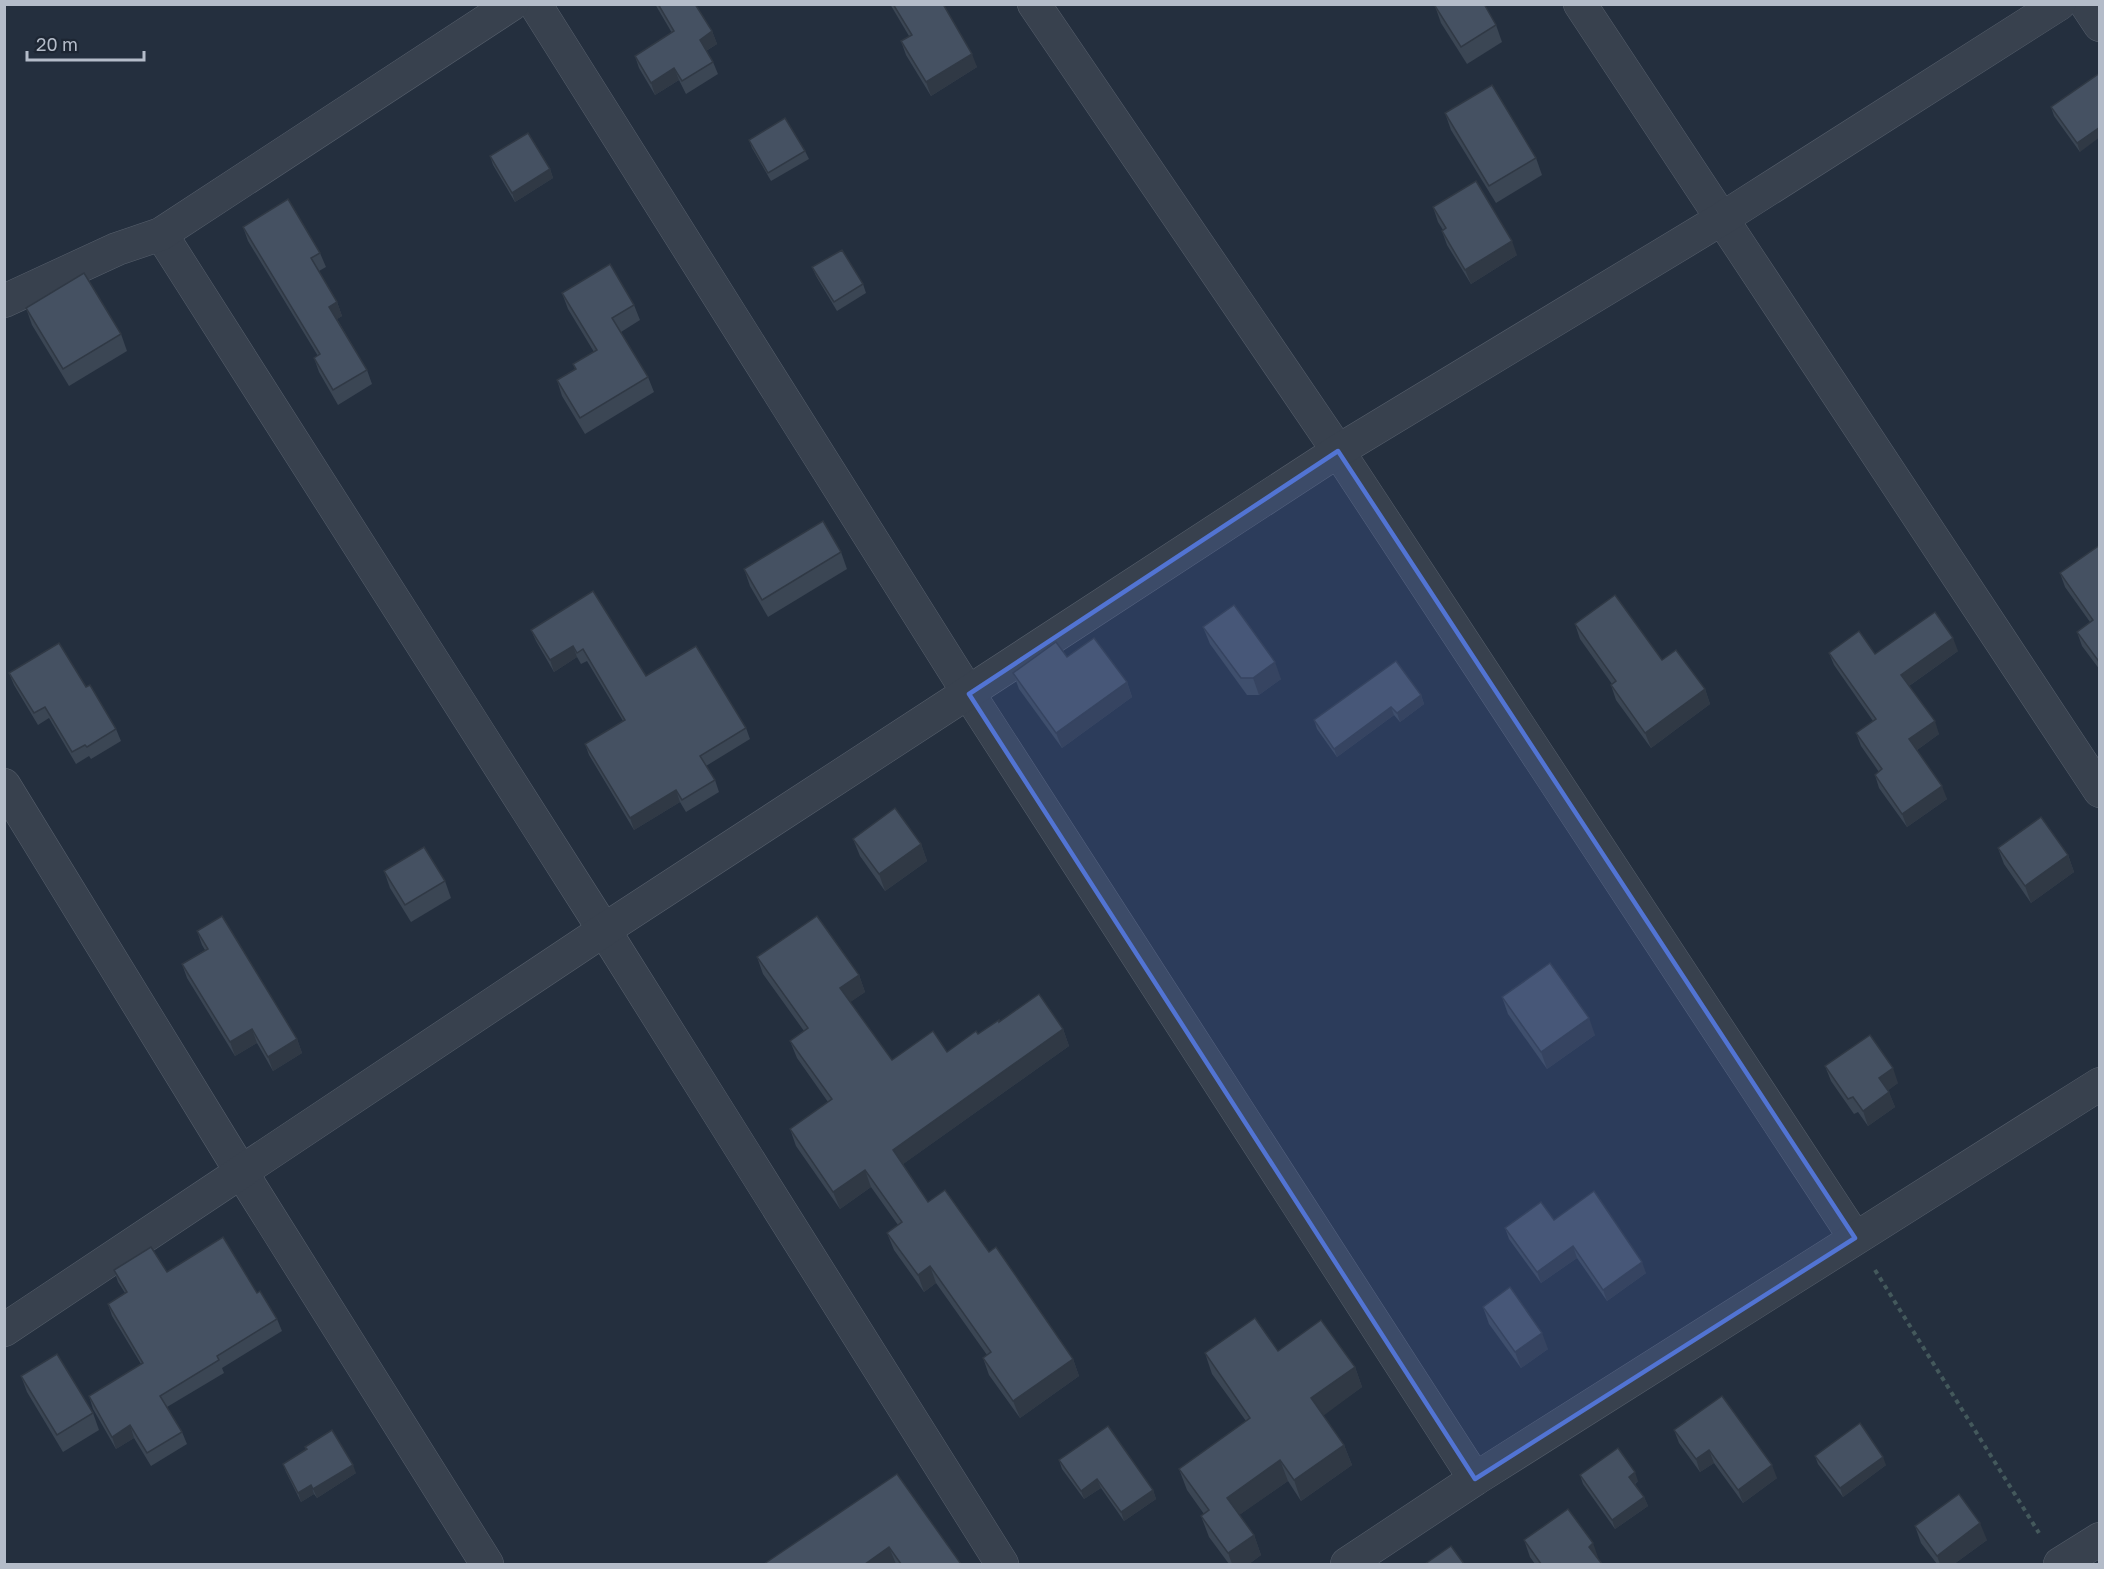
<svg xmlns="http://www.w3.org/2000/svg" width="2104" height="1569" font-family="'Golos Text',sans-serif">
  <rect width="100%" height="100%" fill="#242f3e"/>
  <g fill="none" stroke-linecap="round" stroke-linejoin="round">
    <defs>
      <g id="minor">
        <path d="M535 4 969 694 1475 1479"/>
        <path d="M1034 4 1338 451 1855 1238"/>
        <path d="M1580 4 2100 791"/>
        <path d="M2086 4 2100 25"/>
        <path d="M161 234 604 930 1002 1564"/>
        <path d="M4 301 117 249 161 234 512 4"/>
        <path d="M4 785 240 1170 487 1564"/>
        <path d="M4 1330 604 930 1338 451 1723 218 2059 4"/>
        <path d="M1347 1564 1475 1479 2100 1084"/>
        <path d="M2060 1564 2100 1539"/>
      </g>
    </defs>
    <!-- minor casing -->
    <use href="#minor" stroke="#565f6c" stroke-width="34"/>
    <!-- path -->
    <path stroke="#44595c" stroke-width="4" stroke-dasharray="4.5 4.5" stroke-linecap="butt" d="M1875 1270 2039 1533"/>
    <!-- minor -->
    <use href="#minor" stroke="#38414e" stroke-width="33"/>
  </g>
  <!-- wall -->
  <g fill="#3b4654">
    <path d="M655 4H695L712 31 717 44 706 51 713 62 718 74 686 94 679 80 655 95 639 68 635 56 672 33Z"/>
    <path d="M890 4H944L943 5 977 67 931 96 906 55 901 41 909 36Z"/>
    <path d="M1435 6 1496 25 1502 42 1467 64 1441 23Z"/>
    <path d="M2100 73 2080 152 2054 116 2051 107Z"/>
    <path d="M1445 113 1536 158 1542 175 1496 203 1451 130Z"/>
    <path d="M749 140 805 151 809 159 771 181 752 148Z"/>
    <path d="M490 156 550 169 553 178 515 202 493 165Z"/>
    <path d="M1433 207 1517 255 1471 284 1447 245 1442 231 1443 230 1438 222Z"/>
    <path d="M243 227 320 253 326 267 319 271 337 302 342 316 337 319 367 370 372 384 338 405 319 372 314 358 318 356 248 241Z"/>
    <path d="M812 267 863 284 866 293 837 311 816 276Z"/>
    <path d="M562 293 634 305 640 320 621 332 648 377 654 392 585 434 562 396 557 380 575 369 573 364 594 352 568 309Z"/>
    <path d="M26 308 121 334 127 351 69 386 32 325Z"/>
    <path d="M2100 545V670L2082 646 2077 632 2090 622 2065 587 2060 573Z"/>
    <path d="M841 552 847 569 768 617 750 586 744 569Z"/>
    <path d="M593 591 646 676 746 728 750 739 706 766 715 780 719 792 686 812 680 802 634 830 589 755 585 744 623 721 587 661 581 664 577 657 554 672 536 641 531 630Z"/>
    <path d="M1575 624 1662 660 1705 689 1710 704 1651 748 1616 700 1611 685 1612 684 1580 639Z"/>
    <path d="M1203 627 1281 679 1259 695H1247L1210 644Z"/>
    <path d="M1958 651 1909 686 1939 734 1917 750 1947 799 1907 827 1879 788 1875 775 1879 772 1861 746 1856 733 1873 721 1834 665 1829 653 1875 654Z"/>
    <path d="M1067 657 1127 682 1132 697 1062 748 1019 689 1013 673Z"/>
    <path d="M9 673 86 687 116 729 121 741 91 759 89 756 76 764 49 718 38 725 14 685Z"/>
    <path d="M1421 695 1424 704 1400 722 1394 715 1337 757 1317 729 1314 720Z"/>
    <path d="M853 839 921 844 927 861 885 891 860 856Z"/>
    <path d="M1998 848 2068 855 2074 872 2031 903 2004 864Z"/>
    <path d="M384 871 445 881 451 898 411 922 390 888Z"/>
    <path d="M197 931 297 1039 302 1053 273 1071 257 1043 235 1056 187 978 182 964 205 950 202 945Z"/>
    <path d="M757 957 859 975 865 992 850 1002 892 1060 947 1052 999 1022 1063 1029 1069 1046 903 1164 928 1202 989 1252 1073 1359 1079 1376 1020 1418 989 1375 983 1358 987 1355 936 1283 924 1292 894 1250 887 1233 898 1225 871 1187 840 1209 796 1146 790 1129 828 1102 797 1058 790 1041 804 1031 763 974Z"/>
    <path d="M1502 997 1595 1035 1547 1069 1508 1014Z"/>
    <path d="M1825 1066 1898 1083 1888 1090 1895 1107 1868 1126 1858 1112 1854 1114 1831 1081Z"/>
    <path d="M1554 1220 1646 1273 1607 1301 1577 1258 1541 1283 1509 1239 1505 1228Z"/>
    <path d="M114 1270 167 1272 257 1293 277 1319 282 1331 222 1368 224 1373 167 1407 182 1432 187 1444 151 1466 134 1438 116 1449 93 1409 89 1396 141 1364 112 1316 108 1304 125 1293 118 1282Z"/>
    <path d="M1483 1307 1548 1349 1521 1368 1489 1324Z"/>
    <path d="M1278 1351 1355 1367 1362 1387 1323 1415 1344 1445 1352 1465 1301 1501 1288 1481 1239 1515 1254 1535 1261 1555 1249 1564H1229L1209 1537 1201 1516 1204 1514 1187 1490 1179 1469 1246 1421 1212 1374 1205 1353Z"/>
    <path d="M21 1376 93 1413 99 1430 63 1452 27 1392Z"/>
    <path d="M1674 1430 1777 1478 1743 1503 1714 1463 1700 1472 1679 1443Z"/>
    <path d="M305 1447 356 1473 317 1498 314 1494 301 1502 286 1472 283 1464 306 1450Z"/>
    <path d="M1815 1456 1886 1465 1843 1497 1818 1464Z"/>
    <path d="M1059 1460 1153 1490 1156 1499 1124 1521 1101 1488 1084 1499 1062 1469Z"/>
    <path d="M897 1474 961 1564H764Z"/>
    <path d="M1580 1475 1638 1481 1635 1484 1644 1497 1648 1506 1615 1529 1583 1484Z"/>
    <path d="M1915 1526 1987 1540 1954 1564H1937L1921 1543Z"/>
    <path d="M1524 1540 1599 1560 1602 1564H1535L1530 1557Z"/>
  </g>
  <!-- shaded-wall -->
  <g fill="#303945">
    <path d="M712 31 717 44 704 52 700 40Z"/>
    <path d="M972 54 977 67 931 96 926 82Z"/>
    <path d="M674 68 679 80 655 95 651 83Z"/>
    <path d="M2100 127V137L2080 152 2077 143Z"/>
    <path d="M550 169 553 178 515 202 512 193Z"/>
    <path d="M1512 241 1517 255 1471 284 1465 270Z"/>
    <path d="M337 302 342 316 334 321 329 307Z"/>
    <path d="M1953 638 1958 651 1906 688 1901 675Z"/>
    <path d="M573 646 577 657 554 672 550 660Z"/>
    <path d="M1275 662 1281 679 1259 695 1253 678Z"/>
    <path d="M1127 682 1132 697 1062 748 1056 733Z"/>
    <path d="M1705 689 1710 704 1651 748 1645 733Z"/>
    <path d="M1421 695 1424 704 1400 722 1397 713Z"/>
    <path d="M1391 707 1394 715 1337 757 1334 749Z"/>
    <path d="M1935 721 1939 734 1914 752 1909 739Z"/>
    <path d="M1942 786 1947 799 1907 827 1902 814Z"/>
    <path d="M676 790 680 802 634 830 630 818Z"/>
    <path d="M921 844 927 861 885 891 879 874Z"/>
    <path d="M2068 855 2074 872 2031 903 2025 886Z"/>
    <path d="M859 975 865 992 846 1005 840 988Z"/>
    <path d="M1589 1018 1595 1035 1547 1069 1541 1052Z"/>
    <path d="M252 1029 257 1043 235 1056 230 1042Z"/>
    <path d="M1063 1029 1069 1046 899 1167 893 1150Z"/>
    <path d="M297 1039 302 1053 273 1071 268 1057Z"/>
    <path d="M1893 1068 1898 1083 1885 1093 1879 1078Z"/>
    <path d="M1889 1092 1895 1107 1868 1126 1863 1111Z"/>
    <path d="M865 1170 871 1187 840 1209 833 1192Z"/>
    <path d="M1573 1246 1577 1258 1541 1283 1537 1272Z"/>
    <path d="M1642 1262 1646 1273 1607 1301 1603 1290Z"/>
    <path d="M930 1266 936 1283 924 1292 918 1275Z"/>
    <path d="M1542 1333 1548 1349 1521 1368 1515 1352Z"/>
    <path d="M1073 1359 1079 1376 1020 1418 1013 1401Z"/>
    <path d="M1355 1367 1362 1387 1319 1419 1311 1398Z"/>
    <path d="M130 1425 134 1438 116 1449 112 1437Z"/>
    <path d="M1344 1445 1352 1465 1301 1501 1294 1480Z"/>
    <path d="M1709 1450 1714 1463 1700 1472 1696 1459Z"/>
    <path d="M1883 1457 1886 1465 1843 1497 1840 1488Z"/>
    <path d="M1280 1460 1288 1481 1235 1518 1227 1498Z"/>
    <path d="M353 1465 356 1473 317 1498 313 1489Z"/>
    <path d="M1772 1465 1777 1478 1743 1503 1738 1490Z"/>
    <path d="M1635 1472 1638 1481 1632 1485 1629 1477Z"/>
    <path d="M1097 1479 1101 1488 1084 1499 1081 1491Z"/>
    <path d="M311 1485 314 1494 301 1502 298 1493Z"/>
    <path d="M1153 1490 1156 1499 1124 1521 1121 1512Z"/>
    <path d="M1644 1497 1648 1506 1615 1529 1612 1520Z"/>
    <path d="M1980 1523 1987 1540 1954 1564H1940L1937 1556Z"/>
    <path d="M1254 1535 1261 1555 1249 1564H1232L1228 1553Z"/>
    <path d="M1593 1543 1599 1560 1595 1563 1589 1547Z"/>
    <path d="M889 1547 896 1564H865Z"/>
  </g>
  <!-- building -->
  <g fill="#455162" stroke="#303945" stroke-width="1.5">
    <path d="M658 4H695L712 31 700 40 713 62 682 81 674 68 651 83 635 56 674 31Z"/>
    <path d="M893 4H943L972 54 926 82 901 41 912 35Z"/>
    <path d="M1438 4H1484L1496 25 1461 47 1435 6Z"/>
    <path d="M2100 73V127L2077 143 2051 107Z"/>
    <path d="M1492 85 1536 158 1489 186 1445 113Z"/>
    <path d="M785 118 805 151 768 173 749 140Z"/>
    <path d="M528 133 550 169 512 193 490 156Z"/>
    <path d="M1476 181 1512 241 1465 270 1442 231 1446 228 1433 207Z"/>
    <path d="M288 199 320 253 311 258 337 302 329 307 367 370 333 390 314 358 320 354 243 227Z"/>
    <path d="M842 250 863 284 834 302 812 267Z"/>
    <path d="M610 264 634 305 612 318 648 377 580 418 557 380 576 369 573 364 597 350 562 293Z"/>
    <path d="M84 273 121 334 63 369 26 308Z"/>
    <path d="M823 521 841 552 762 600 744 569Z"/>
    <path d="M2100 545V663L2077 632 2093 620 2060 573Z"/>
    <path d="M593 591 646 676 696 646 746 728 700 756 715 780 682 800 676 790 630 818 585 744 625 720 583 649 577 653 573 646 550 660 531 630Z"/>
    <path d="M1615 595 1662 660 1676 650 1705 689 1645 733 1611 685 1616 681 1575 624Z"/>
    <path d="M1234 605 1275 662 1253 678H1241L1203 627Z"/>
    <path d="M1935 612 1953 638 1901 675 1935 721 1909 739 1942 786 1902 814 1875 775 1882 769 1856 733 1876 719 1829 653 1859 631 1875 654Z"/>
    <path d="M1094 638 1127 682 1056 733 1013 673 1056 642 1067 657Z"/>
    <path d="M59 643 86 687 90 685 116 729 87 747 85 745 72 752 45 707 34 713 9 673Z"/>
    <path d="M1396 661 1421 695 1397 713 1391 707 1334 749 1314 720Z"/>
    <path d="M895 808 921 844 879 874 853 839Z"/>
    <path d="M2041 817 2068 855 2025 886 1998 848Z"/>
    <path d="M424 847 445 881 405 905 384 871Z"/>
    <path d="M222 916 297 1039 268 1057 252 1029 230 1042 182 964 208 949 197 931Z"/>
    <path d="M817 916 859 975 840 988 892 1060 933 1031 947 1052 976 1031 978 1034 999 1020V1022L1039 994 1063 1029 893 1150 928 1202 945 1190 989 1252 996 1247 1073 1359 1013 1401 983 1358 991 1352 930 1266 918 1275 887 1233 902 1222 865 1170 833 1192 790 1129 832 1099 790 1041 808 1028 757 957Z"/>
    <path d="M1550 963 1589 1018 1541 1052 1502 997Z"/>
    <path d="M1870 1035 1893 1068 1879 1078 1889 1092 1863 1111 1853 1097 1848 1099 1825 1066Z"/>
    <path d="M1594 1191 1642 1262 1603 1290 1573 1246 1537 1272 1505 1228 1541 1202 1554 1220Z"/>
    <path d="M223 1237 257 1293 260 1291 277 1319 217 1356 219 1360 160 1396 182 1432 147 1453 130 1425 112 1437 89 1396 143 1363 108 1304 127 1292 114 1270 151 1247 167 1272Z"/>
    <path d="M1510 1287 1542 1333 1515 1352 1483 1307Z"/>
    <path d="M1255 1318 1278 1351 1321 1320 1355 1367 1311 1398 1344 1445 1294 1480 1280 1460 1227 1498 1254 1535 1228 1553 1201 1516 1209 1510 1179 1469 1250 1418 1205 1353Z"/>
    <path d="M57 1354 93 1413 57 1435 21 1376Z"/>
    <path d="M1722 1396 1772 1465 1738 1490 1709 1450 1696 1459 1674 1430Z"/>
    <path d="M1860 1423 1883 1457 1840 1488 1815 1456Z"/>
    <path d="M1108 1426 1153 1490 1121 1512 1097 1479 1081 1491 1059 1460Z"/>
    <path d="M332 1430 353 1465 313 1489 311 1485 298 1493 283 1464 307 1449 305 1447Z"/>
    <path d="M1618 1448 1635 1472 1629 1477 1644 1497 1612 1520 1580 1475Z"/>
    <path d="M897 1474 961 1564H901L889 1547 865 1564H764Z"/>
    <path d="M1959 1494 1980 1523 1937 1556 1915 1526Z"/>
    <path d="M1568 1509 1593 1543 1589 1547 1602 1564H1541L1524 1540Z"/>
    <path d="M1451 1546 1464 1564H1425Z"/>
  </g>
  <!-- marked area -->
  <path fill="#5274d3" fill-opacity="0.2" stroke="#5274d3" stroke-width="4.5" stroke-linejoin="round" d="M1338 451 1855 1238 1475 1479 969 694Z"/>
  <!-- border -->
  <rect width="2104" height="1569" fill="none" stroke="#b4bcc9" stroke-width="12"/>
  <!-- scale -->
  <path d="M27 51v9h117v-9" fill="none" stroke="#b4bcc9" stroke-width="3"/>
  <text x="36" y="51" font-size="18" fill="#b4bcc9" stroke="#1d2633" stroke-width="4.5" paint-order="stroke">20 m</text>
</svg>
